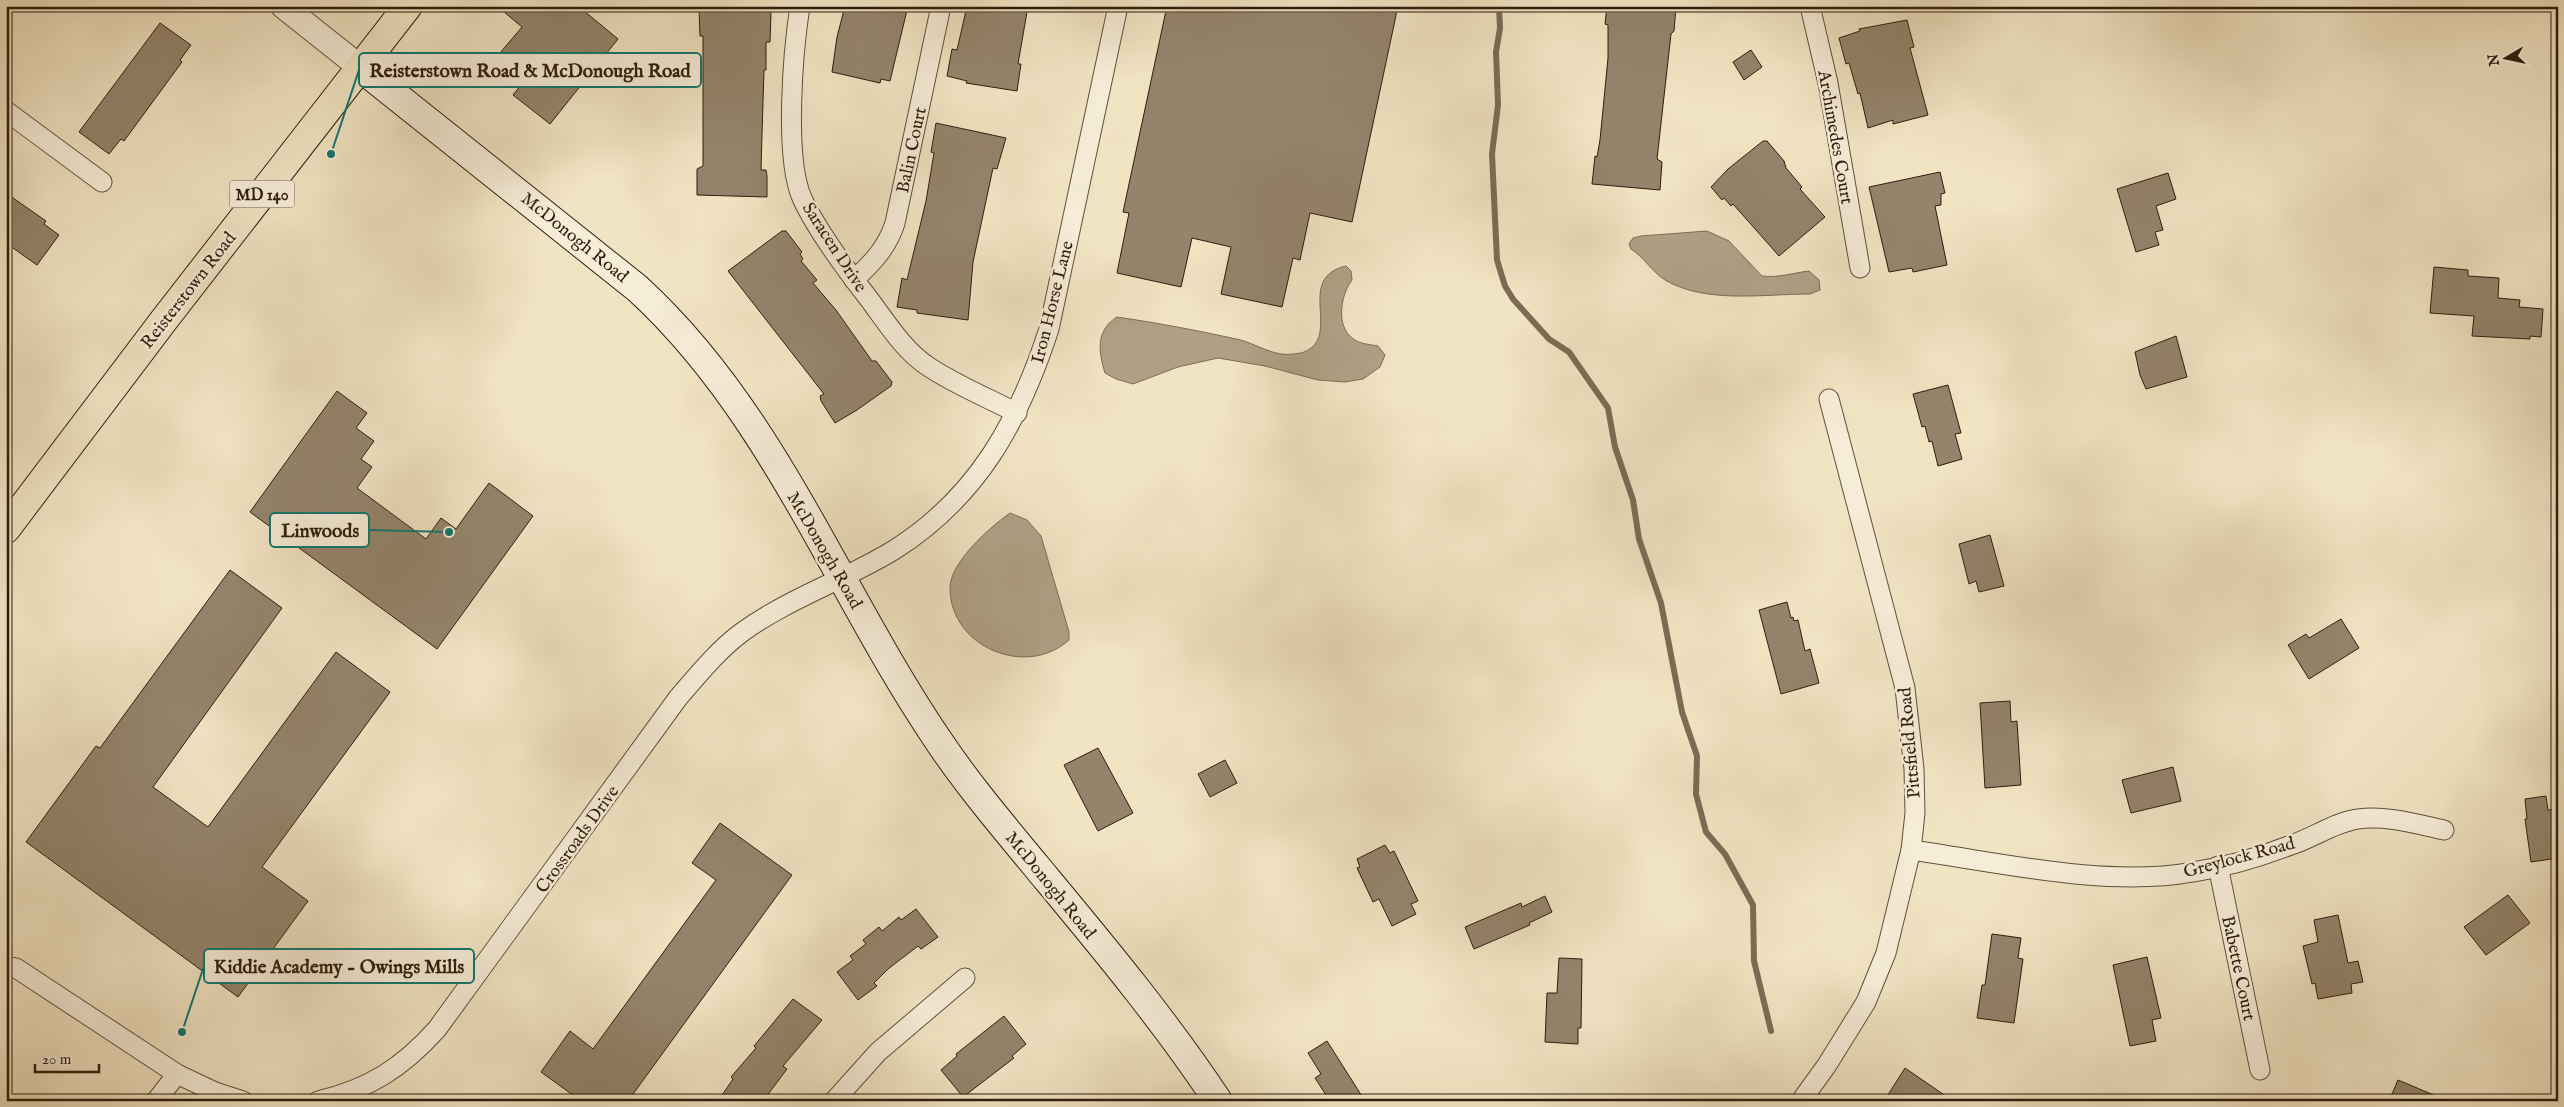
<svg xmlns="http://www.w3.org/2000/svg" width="2564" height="1107" font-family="'IM FELL English',serif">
  <rect width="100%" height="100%" fill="#f1e4c3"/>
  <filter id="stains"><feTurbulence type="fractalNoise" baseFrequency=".004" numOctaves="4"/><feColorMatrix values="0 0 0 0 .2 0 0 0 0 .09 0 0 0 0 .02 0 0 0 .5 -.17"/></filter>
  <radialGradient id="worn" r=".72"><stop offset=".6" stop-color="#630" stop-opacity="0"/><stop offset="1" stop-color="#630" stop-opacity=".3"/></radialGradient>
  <!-- water -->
  <g fill="#afa085" stroke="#7c6c55">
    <path d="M1707 231 1729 241 1762 276C1778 278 1793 273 1809 271L1819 280 1820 290 1810 294C1763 294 1706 304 1665 280 1652 272 1644 257 1631 249L1629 244 1633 238 1641 236Z"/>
    <path d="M1346 266 1351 271 1352 280C1342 293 1336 321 1349 335 1356 344 1368 344 1378 346L1385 355 1380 367 1363 379 1345 382 1318 380 1265 366 1218 358 1178 367 1133 384 1116 379 1105 373C1098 351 1096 330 1117 317 1159 323 1200 331 1241 340 1254 344 1268 352 1281 354 1286 355 1299 354 1304 352 1343 336 1294 278 1346 266Z"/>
    <path d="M1010 513 1027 520 1041 536 1069 632V640C1027 678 951 648 950 589 949 563 990 527 1010 513Z"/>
  </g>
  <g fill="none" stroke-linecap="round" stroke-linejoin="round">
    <!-- stream -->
    <path stroke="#7c6c55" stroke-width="6" d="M1499 6 1500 28 1496 52 1498 105 1492 154 1497 260 1505 286 1513 299 1549 339 1569 352 1608 408 1615 447 1633 500 1639 539 1661 603 1682 712 1697 756 1696 794 1706 832 1725 854 1753 905 1754 961 1771 1031"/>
  </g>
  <!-- building -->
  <g fill="#94846c" stroke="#2f1d0d">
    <path d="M497 6H578L618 39 550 124 513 95 528 76 500 53 522 27Z"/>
    <path d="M845 6H908L890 81 881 79 880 83 832 72 837 37Z"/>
    <path d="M967 6H1028L1018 64H1021L1017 91 966 83 967 81 947 76 952 49 957 50Z"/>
    <path d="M1167 6H1398L1352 222 1310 213 1300 260 1293 258 1282 307 1221 294 1231 247 1192 238 1181 287 1117 273 1129 213 1123 212Z"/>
    <path d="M1607 6H1676L1674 31 1671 34 1657 159 1662 162 1660 190 1592 184 1595 156 1597 157 1600 140 1608 58V25L1605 24Z"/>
    <path d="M722 7 750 8V10L771 12 770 42H766V70H764L762 134 761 170H766L767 176V197L697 195V169L703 166V36H700L699 10Z"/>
    <path d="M1907 20 1914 47 1910 48 1928 115 1893 124V120L1868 128 1860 93 1858 94 1849 63 1846 64 1839 38 1860 31 1859 29Z"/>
    <path d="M160 23 191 45 180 60 182 62 124 141 121 139 109 154 79 132Z"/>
    <path d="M1751 50 1762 67 1744 80 1733 62Z"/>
    <path d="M936 123 1006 138 997 169 993 168 973 262 968 320 917 313V310L897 307 902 278 907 280 926 201 934 153 931 152Z"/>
    <path d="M1763 141H1767L1784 161 1786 168 1802 187 1800 189 1825 217 1779 256 1733 204 1731 206 1724 198 1722 200 1711 187 1728 169Z"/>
    <path d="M1940 172 1945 193 1941 194V205L1935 206 1947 265 1913 272 1912 268 1889 272 1869 187Z"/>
    <path d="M2168 173 2176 199 2156 206 2163 230 2155 232 2159 245 2136 252 2117 189Z"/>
    <path d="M6 193 46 221 44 224 59 235 37 265 6 243Z"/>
    <path d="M782 231H786L802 252 800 254 803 259 801 261 817 280 813 283 836 310 872 361H876L892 382 891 386 857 410 835 423 821 401 820 396 824 394 728 271Z"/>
    <path d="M2434 267 2468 270V276L2499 278 2498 298 2520 300 2519 307 2543 309 2541 337 2530 336V339L2472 336 2474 316 2430 313Z"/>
    <path d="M2176 336 2187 377 2146 389 2140 375 2135 352Z"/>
    <path d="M1948 385 1961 433 1955 434 1962 459 1938 466 1932 441 1929 442 1925 426 1922 427 1913 394Z"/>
    <path d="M337 391 367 413 356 428 374 441 361 459 372 467 357 488 426 539 441 518 456 529 489 483 533 516 437 649 250 512Z"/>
    <path d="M1990 535 2004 586 1979 592 1976 581 1969 584 1959 544Z"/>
    <path d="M230 570 282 608 153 787 208 827 336 652 390 692 262 867 308 901 238 997 26 842 96 746 100 748Z"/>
    <path d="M1787 602 1791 618 1793 617 1794 621 1798 620 1805 651 1810 649 1819 683 1781 694 1759 610Z"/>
    <path d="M2341 619 2359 648 2309 679 2288 645 2306 634 2309 638Z"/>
    <path d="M2010 701 2011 722 2017 721 2021 785 1985 788 1980 703Z"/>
    <path d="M1098 748 1133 813 1098 831 1064 765Z"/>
    <path d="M1225 760 1237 783 1210 797 1198 774Z"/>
    <path d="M2173 767 2181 801 2131 813 2122 780Z"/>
    <path d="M2546 796 2548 810 2558 809V858L2531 862 2525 819H2527L2525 799Z"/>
    <path d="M720 823 792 875 628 1101H581L541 1072 570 1031 593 1049 716 880 692 863Z"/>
    <path d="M1385 845 1390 853 1394 851 1418 901 1411 904 1416 914 1392 926 1379 899 1373 902 1357 868 1360 867 1357 859Z"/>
    <path d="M2508 895 2530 923 2486 955 2464 927Z"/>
    <path d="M1545 896 1552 912 1529 923 1530 925 1474 949 1465 927 1521 903 1522 907Z"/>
    <path d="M916 909 938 937 921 949 918 946 888 969 874 983 877 986 858 1000 837 972 853 960 850 956 866 944 863 940 879 927 882 931 899 917 901 920Z"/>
    <path d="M2338 915 2348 963 2358 961 2363 982 2351 984 2352 993 2318 999 2315 983 2312 984 2303 946 2318 942 2314 920Z"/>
    <path d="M1992 934 2021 938 2018 958 2023 959 2014 1023 1977 1018 1982 985H1985Z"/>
    <path d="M2147 957 2161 1018 2152 1020 2156 1041 2130 1046 2113 965Z"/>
    <path d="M1559 958 1582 959 1581 1028H1578V1044L1545 1042 1547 993H1557Z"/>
    <path d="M793 999 822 1020 783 1066 787 1069 763 1101H718L733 1079 731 1077 756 1048 754 1046Z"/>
    <path d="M1004 1016 1026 1044 1012 1056 1014 1058 963 1097 941 1070 957 1056 956 1054Z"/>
    <path d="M1327 1041 1365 1101H1330L1315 1078 1321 1074 1308 1053Z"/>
    <path d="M1905 1068 1953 1101H1884Z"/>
    <path d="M2398 1080 2448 1101H2389Z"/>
  </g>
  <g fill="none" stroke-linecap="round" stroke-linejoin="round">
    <defs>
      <g id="minor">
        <path d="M800 6C793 51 784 157 802 198 816 229 848 272 869 299 887 323 904 351 929 367 956 385 988 398 1017 413"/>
        <path d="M1810 6 1828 83 1860 268"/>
        <path d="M6 111 102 182"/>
        <path d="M854 280C873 262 887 248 895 223L941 6"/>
        <path d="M1911 850C1998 862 2106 888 2193 872 2226 867 2260 857 2291 845 2313 838 2335 822 2358 819 2386 815 2416 824 2444 830"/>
        <path d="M2218 866 2260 1070"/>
        <path d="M6 966 16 968 177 1074 215 1092 243 1101"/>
        <path d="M156 1101 177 1074"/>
        <path d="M318 1101C369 1089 402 1068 437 1029L678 698C697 676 717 651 741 633 787 599 845 580 894 550 978 497 1019 421 1049 329L1118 6"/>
        <path d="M834 1101 878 1052 965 978"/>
        <path d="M1801 1101 1827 1065 1866 1002 1886 953 1911 850 1915 813 1914 769 1905 688 1829 399"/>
      </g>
      <path id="tertiary" d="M283 6 361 68"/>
      <path id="secondary" d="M361 68 637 288C774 413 837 592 940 743 969 786 1003 826 1036 866 1099 942 1163 1018 1218 1101"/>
      <path id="primary" d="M6 529 164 320 408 6"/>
    </defs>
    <!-- minor casing -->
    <use href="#minor" stroke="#604f3a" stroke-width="21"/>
    <!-- tertiary casing -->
    <use href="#tertiary" stroke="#604f3a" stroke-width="26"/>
    <!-- secondary casing -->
    <use href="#secondary" stroke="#2f1d0d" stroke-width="30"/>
    <!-- primary casing -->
    <use href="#primary" stroke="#2f1d0d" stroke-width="30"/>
    <!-- minor -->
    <use href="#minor" stroke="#f6edd8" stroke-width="19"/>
    <!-- tertiary -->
    <use href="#tertiary" stroke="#f6edd8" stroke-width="24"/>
    <!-- secondary -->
    <use href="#secondary" stroke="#f6edd8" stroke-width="28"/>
    <!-- primary -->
    <use href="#primary" stroke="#f1e4c3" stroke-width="28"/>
  </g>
  <g text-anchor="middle" stroke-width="5" stroke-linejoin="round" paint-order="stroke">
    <!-- shield labels -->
    <rect fill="#f6edd8" stroke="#6b5b4a" stroke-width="1" x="229.5" y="180.5" width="65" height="27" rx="4"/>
    <g font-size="16" font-weight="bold" fill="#2f1d0d">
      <text x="262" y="200">MD 140</text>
    </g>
    <!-- street labels -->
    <g font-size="18" fill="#2f1d0d" stroke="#f6edd8">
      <text transform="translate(1836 137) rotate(80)" y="6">Archimedes Court</text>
      <text transform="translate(911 150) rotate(-78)" y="6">Balin Court</text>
      <text transform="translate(575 237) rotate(39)" y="6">McDonogh Road</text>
      <text transform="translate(835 247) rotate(57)" y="6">Saracen Drive</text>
      <text transform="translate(188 290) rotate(-52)" y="6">Reisterstown Road</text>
      <text transform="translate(1052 302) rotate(-76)" y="6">Iron Horse Lane</text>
      <text transform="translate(825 550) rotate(60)" y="6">McDonogh Road</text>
      <text transform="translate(1909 743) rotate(-95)" y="6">Pittsfield Road</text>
      <text transform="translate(577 839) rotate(-54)" y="6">Crossroads Drive</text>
      <text transform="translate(2239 857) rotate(-15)" y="6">Greylock Road</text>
      <text transform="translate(1051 885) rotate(51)" y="6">McDonogh Road</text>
      <text transform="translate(2239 968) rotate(78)" y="6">Babette Court</text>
    </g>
  </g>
  <!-- callouts -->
  <path fill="none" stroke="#0f766e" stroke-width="2" d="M331 154L359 70M449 532L369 530M182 1032L204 966"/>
  <g fill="#0f766e" stroke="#f6edd8" stroke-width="2">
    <circle cx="331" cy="154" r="5"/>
    <circle cx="449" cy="532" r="5"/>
    <circle cx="182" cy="1032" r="5"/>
  </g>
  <g fill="#f6edd8" stroke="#0f766e" stroke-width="2">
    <rect x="359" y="53" width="342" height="34" rx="5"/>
    <rect x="270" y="513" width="99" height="34" rx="5"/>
    <rect x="204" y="949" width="270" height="34" rx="5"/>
  </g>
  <g font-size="19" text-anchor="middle" font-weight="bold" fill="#2f1d0d">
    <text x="530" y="77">Reisterstown Road &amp; McDonough Road</text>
    <text x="320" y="537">Linwoods</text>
    <text x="339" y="973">Kiddie Academy - Owings Mills</text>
  </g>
  <!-- margin -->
  <rect width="2564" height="1107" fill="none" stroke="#f1e4c3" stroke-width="25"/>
  <rect x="8" y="8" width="2549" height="1092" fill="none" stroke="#2f1d0d" stroke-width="2.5"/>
  <rect x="12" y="12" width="2539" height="1082" fill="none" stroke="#2f1d0d"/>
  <!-- north arrow -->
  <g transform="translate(2506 58) rotate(261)" stroke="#f6edd8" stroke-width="4" paint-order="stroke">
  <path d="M0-4L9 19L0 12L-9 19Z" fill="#2f1d0d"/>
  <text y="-8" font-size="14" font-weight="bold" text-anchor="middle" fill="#2f1d0d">N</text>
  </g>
  <!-- scale -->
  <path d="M35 1064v8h64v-8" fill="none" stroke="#2f1d0d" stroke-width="2.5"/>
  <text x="42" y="1064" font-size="15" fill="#2f1d0d" stroke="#f6edd8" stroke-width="4" paint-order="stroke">20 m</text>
  <rect width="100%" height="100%" filter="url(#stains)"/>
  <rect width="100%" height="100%" fill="url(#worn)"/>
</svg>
